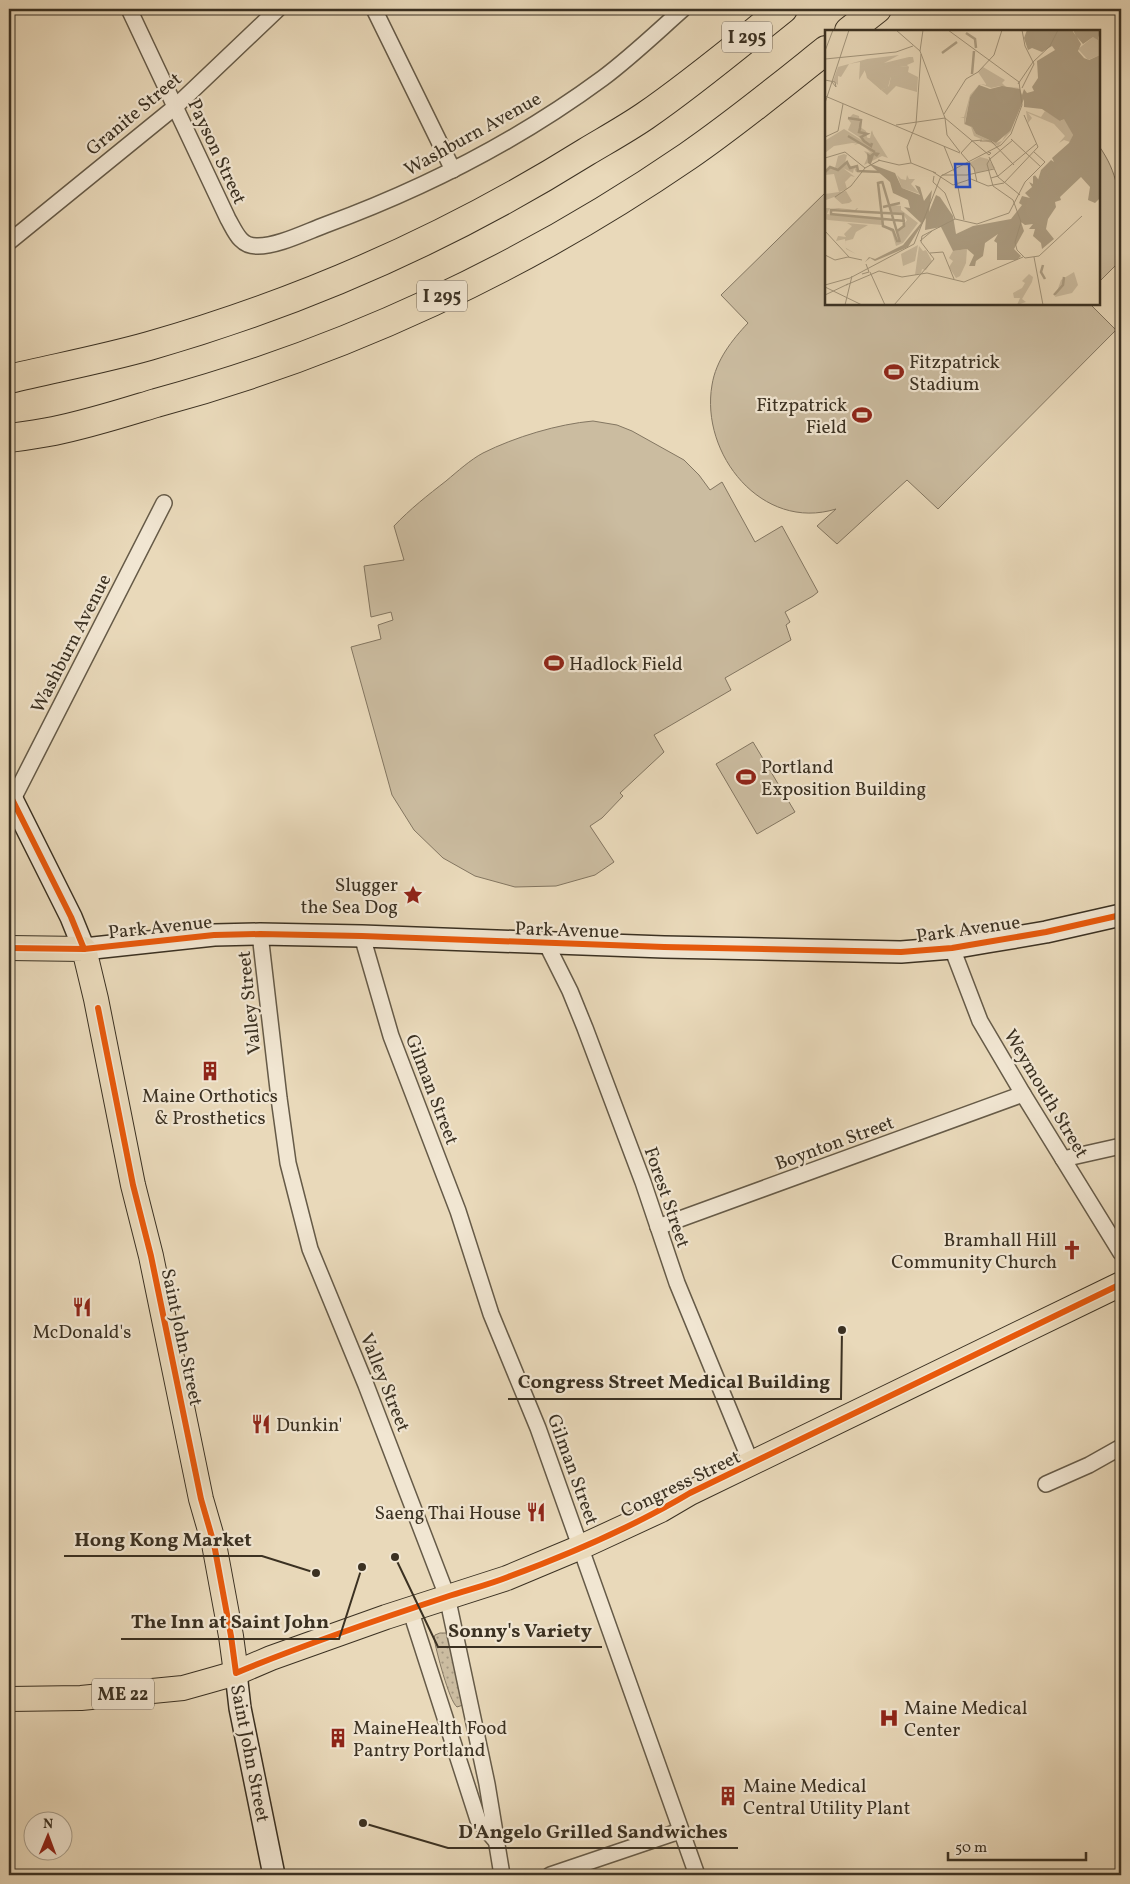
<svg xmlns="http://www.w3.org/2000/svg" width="1130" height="1884" font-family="Vollkorn,serif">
  <defs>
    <pattern id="grass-dots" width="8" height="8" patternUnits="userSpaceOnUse" patternTransform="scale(1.25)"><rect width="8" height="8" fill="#cbbca0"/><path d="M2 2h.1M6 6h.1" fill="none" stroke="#a69982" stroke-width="1.8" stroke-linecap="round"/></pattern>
  </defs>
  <rect width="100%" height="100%" fill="#e9d9ba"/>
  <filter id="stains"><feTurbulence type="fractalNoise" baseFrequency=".004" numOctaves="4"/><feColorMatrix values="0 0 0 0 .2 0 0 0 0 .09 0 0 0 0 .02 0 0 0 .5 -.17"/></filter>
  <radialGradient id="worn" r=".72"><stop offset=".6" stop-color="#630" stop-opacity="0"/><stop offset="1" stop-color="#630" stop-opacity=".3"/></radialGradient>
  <!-- grass -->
  <path fill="url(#grass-dots)" stroke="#837661" d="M440 1633H446L449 1637 463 1705 457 1707C449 1701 436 1650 434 1638L435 1635Z"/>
  <!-- garden -->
  <g fill="#cbbca0" stroke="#837661">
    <path d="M1099 146C1118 173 1121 197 1118 229L1121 233V260L1099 282Z"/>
    <path d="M826 192V304H1090L1116 330 938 509 907 480 837 544 817 526 836 509C762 532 700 454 712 385 716 360 732 340 748 323L721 295Z"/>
    <path d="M593 421 617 425 632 431 684 460 699 475 710 490 722 482 755 542 782 526 818 592 813 596 785 612 790 622 786 625 791 640 725 678 731 690 654 735 664 752 620 793 623 796 602 818 590 826 614 862 595 875 556 886 515 887 475 876 443 858 414 830 392 795 351 647 381 639 378 625 393 620 391 612 371 617 364 566 404 560 394 526C410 509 428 495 446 481 458 471 470 460 483 453 515 437 558 424 593 421Z"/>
    <path d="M753 742 795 812 757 834 716 764Z"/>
  </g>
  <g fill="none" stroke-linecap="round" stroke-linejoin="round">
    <defs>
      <g id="street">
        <path d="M129 9 228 219C235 231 240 246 256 246 276 247 306 232 325 225 423 189 519 140 603 78 631 57 657 32 683 9"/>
        <path d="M374 9 453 170"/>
        <path d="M9 242 175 107 278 9"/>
        <path d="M12 801 164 503"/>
        <path d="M260 934 279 1098 288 1163 310 1249 366 1385 447 1596 487 1784 502 1875"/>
        <path d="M362 936 391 1036 458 1211 491 1314 538 1428 697 1875"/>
        <path d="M546 943 570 991 585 1028 643 1182 677 1283 752 1465"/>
        <path d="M952 948 980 1021 1023 1094 1121 1253"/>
        <path d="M1063 1159 1121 1146"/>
        <path d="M658 1227 1023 1094"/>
        <path d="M1046 1484 1089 1465 1121 1447"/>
        <path d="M410 1609 478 1820 495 1840"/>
        <path d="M550 1875 680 1831"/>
      </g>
      <g id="secondary">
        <path d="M9 793 71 917 84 949 214 935 260 934 362 936 664 947 901 952 952 948 987 942 1046 932 1121 915"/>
        <path d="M236 1673 240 1708 274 1875"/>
      </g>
      <g id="primary">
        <path d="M9 948 84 949 96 999 133 1185 151 1256 201 1499 214 1544 231 1636 236 1673"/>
        <path d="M9 1699 81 1698 183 1688 208 1681 236 1673 271 1658 386 1617 507 1578 581 1547 661 1510 690 1493 1121 1284"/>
      </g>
      <g id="highway">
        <path d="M849 31 877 9"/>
        <path d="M9 379C55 368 103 359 149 346 303 302 450 237 586 152 606 140 626 129 645 116 693 83 738 45 783 9"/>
        <path d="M9 438C24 436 39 434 54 431 89 424 123 413 156 403 345 352 526 267 688 156 736 123 781 86 826 50"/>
      </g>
    </defs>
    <!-- street casing -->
    <use href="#street" stroke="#665b48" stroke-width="18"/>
    <!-- secondary casing -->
    <use href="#secondary" stroke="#3b3122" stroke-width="24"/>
    <!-- primary casing -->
    <use href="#primary" stroke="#3b3122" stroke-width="26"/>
    <!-- highway casing -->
    <use href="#highway" stroke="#3b3122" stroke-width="30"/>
    <!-- street -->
    <use href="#street" stroke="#f1e6d2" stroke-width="15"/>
    <!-- secondary -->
    <use href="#secondary" stroke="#f1e6d2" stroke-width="21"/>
    <!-- primary -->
    <use href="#primary" stroke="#e9d9ba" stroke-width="24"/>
    <!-- highway -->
    <use href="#highway" stroke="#e9d9ba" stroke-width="28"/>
    <defs>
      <g id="cycleway">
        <path d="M9 793 71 917 84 949"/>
        <path d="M9 948 84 949 214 935 260 934 362 936 664 947 901 952 952 948 987 942 1046 932 1121 915"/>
        <path d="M98 1008 133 1185 151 1256 201 1499 214 1544 231 1636 236 1673C305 1644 376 1620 446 1597 467 1590 488 1585 508 1577 570 1554 633 1527 690 1493L1121 1284"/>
      </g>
    </defs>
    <!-- cycleway casing -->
    <use href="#cycleway" stroke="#f1e6d2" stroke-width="9"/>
    <!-- cycleway -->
    <use href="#cycleway" stroke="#e8590c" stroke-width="6"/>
  </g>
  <!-- icons -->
  <defs>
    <symbol id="stadium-bare" viewBox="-9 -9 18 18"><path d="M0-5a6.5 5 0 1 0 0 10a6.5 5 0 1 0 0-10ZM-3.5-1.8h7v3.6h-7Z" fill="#8f2418" stroke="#f1e6d2" stroke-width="2.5" paint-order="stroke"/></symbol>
    <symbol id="sight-bare" viewBox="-9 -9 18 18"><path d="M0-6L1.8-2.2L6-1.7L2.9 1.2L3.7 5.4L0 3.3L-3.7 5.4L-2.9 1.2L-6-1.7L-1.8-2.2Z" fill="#8f2418" stroke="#f1e6d2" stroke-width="2.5" paint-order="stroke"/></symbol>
    <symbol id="building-bare" viewBox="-9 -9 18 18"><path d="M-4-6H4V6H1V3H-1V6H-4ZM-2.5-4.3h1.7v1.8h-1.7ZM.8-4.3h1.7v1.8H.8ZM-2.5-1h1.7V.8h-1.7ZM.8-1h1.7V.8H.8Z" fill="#8f2418" stroke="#f1e6d2" stroke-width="2.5" paint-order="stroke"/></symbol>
    <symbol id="church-bare" viewBox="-9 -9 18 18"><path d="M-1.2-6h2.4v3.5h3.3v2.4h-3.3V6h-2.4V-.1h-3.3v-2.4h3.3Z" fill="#8f2418" stroke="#f1e6d2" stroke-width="2.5" paint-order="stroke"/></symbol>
    <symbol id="restaurant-bare" viewBox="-9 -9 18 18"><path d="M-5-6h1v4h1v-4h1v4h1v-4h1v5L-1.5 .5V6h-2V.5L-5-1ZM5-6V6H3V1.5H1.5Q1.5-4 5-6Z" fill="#8f2418" stroke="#f1e6d2" stroke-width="2.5" paint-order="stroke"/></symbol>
    <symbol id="hospital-bare" viewBox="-9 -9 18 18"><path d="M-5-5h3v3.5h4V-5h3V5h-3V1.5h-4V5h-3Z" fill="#8f2418" stroke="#f1e6d2" stroke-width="2.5" paint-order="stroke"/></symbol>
  </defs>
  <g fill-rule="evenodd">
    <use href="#stadium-bare" x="880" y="358" width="28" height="28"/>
    <use href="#stadium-bare" x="848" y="401" width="28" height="28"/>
    <use href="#stadium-bare" x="540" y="649" width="28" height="28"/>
    <use href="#stadium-bare" x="732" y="763" width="28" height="28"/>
    <use href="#sight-bare" x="399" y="881" width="28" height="28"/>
    <use href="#building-bare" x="196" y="1057" width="28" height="28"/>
    <use href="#church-bare" x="1058" y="1236" width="28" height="28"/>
    <use href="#restaurant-bare" x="68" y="1293" width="28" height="28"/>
    <use href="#restaurant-bare" x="247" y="1410" width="28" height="28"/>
    <use href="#restaurant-bare" x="522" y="1498" width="28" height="28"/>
    <use href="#hospital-bare" x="875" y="1704" width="28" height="28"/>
    <use href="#building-bare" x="324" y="1724" width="28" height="28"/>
    <use href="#building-bare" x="714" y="1782" width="28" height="28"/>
  </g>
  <g text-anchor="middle" stroke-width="4.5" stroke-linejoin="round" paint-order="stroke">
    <!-- shield labels -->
    <g fill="#f1e6d2" stroke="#726757" stroke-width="1">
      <rect x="722" y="21.5" width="50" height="31" rx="4"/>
      <rect x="417" y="280.5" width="50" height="31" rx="4"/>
      <rect x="92" y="1678.5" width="62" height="31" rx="4"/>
    </g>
    <g font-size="18" font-weight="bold" fill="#3b3122">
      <text x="747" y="43">I 295</text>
      <text x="442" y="302">I 295</text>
      <text x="123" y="1700">ME 22</text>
    </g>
    <!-- street labels -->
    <g font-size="19" fill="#3b3122" stroke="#f1e6d2">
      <text transform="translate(133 113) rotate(-40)" y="7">Granite Street</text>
      <text transform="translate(472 133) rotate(-29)" y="7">Washburn Avenue</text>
      <text transform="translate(218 151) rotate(65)" y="7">Payson Street</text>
      <text transform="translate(70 643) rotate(-63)" y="7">Washburn Avenue</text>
      <text transform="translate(160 926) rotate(-6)" y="7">Park Avenue</text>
      <text transform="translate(968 928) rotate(-8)" y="7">Park Avenue</text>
      <text transform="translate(567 929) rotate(2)" y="7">Park Avenue</text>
      <text transform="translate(248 1003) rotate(-96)" y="7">Valley Street</text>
      <text transform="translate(433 1089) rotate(69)" y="7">Gilman Street</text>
      <text transform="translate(1047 1093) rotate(59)" y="7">Weymouth Street</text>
      <text transform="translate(834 1142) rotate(-20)" y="7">Boynton Street</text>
      <text transform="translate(668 1197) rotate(71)" y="7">Forest Street</text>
      <text transform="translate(183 1337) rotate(78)" y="7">Saint John Street</text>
      <text transform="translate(386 1382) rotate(68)" y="7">Valley Street</text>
      <text transform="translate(574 1469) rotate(70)" y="7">Gilman Street</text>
      <text transform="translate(680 1483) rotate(-26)" y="7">Congress Street</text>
      <text transform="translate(251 1753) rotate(79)" y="7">Saint John Street</text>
    </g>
    <!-- poi labels -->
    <g font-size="19" fill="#3b3122" stroke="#f1e6d2" text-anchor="start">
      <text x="909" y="368">Fitzpatrick<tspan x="909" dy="22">Stadium</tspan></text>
      <text x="847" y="411" text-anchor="end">Fitzpatrick<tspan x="847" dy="22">Field</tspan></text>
      <text x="569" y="670">Hadlock Field</text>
      <text x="761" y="773">Portland<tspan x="761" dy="22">Exposition Building</tspan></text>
      <text x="398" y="891" text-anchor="end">Slugger<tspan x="398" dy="22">the Sea Dog</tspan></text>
      <text x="210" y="1102" text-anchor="middle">Maine Orthotics<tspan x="210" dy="22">&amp; Prosthetics</tspan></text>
      <text x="1057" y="1246" text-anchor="end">Bramhall Hill<tspan x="1057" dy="22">Community Church</tspan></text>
      <text x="82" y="1338" text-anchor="middle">McDonald's</text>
      <text x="276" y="1431">Dunkin'</text>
      <text x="521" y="1519" text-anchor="end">Saeng Thai House</text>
      <text x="904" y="1714">Maine Medical<tspan x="904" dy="22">Center</tspan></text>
      <text x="353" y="1734">MaineHealth Food<tspan x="353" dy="22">Pantry Portland</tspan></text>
      <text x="743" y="1792">Maine Medical<tspan x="743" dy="22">Central Utility Plant</tspan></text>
    </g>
  </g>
  <!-- overview -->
  <g transform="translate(825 30)">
    <rect width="275" height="275" fill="#e9d9ba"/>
    <path d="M68 175 76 176V180L93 193 78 213 71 216 67 202 61 198 68 201 71 212H76L73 202 82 190 78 184 67 183 65 177ZM0 178H13L30 180 32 178H33L31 181 5 178 2 184 57 189V195L3 190 0 189Z" fill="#cbbca0"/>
    <path d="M74 25 59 33 84 27H88L89 32 82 35 84 37 74 36 56 60 42 48 40 40 34 50 35 32 24 34 16 47 13 46V55L8 51 13 37 42 29ZM19 124 22 125 20 133 36 141 31 142 29 138 28 143 18 138 30 147 26 146 20 152 22 159 14 162 9 144 0 145V143L5 138H10L13 126ZM72 145 76 149 81 150 82 145 84 149H90L86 154 95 164 77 158ZM22 193 43 195 31 202 28 209 20 211 21 218 31 224 21 219 20 209 11 211 13 206 21 207 19 204 27 196ZM93 215 90 231 78 236 76 224ZM204 244 208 247 207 252 197 269 201 272 192 275 195 268H189L188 263 197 258 200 253 197 251Z" fill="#cbbca0"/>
    <path d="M36 92V98L42 103 41 107 46 109V101L63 128 57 126 39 135 43 126 39 121 49 124 36 113 29 115 37 110 33 95ZM249 242 253 255 247 263 230 267 236 250Z" fill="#cbbca0"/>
    <path d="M65 35 84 37 83 42 93 47 92 62 71 56 62 65 56 60 64 56 66 46 59 40ZM21 161 27 171 24 173 17 174 9 167 1 170 0 164ZM94 216 98 221 101 220 107 231 101 240 97 239 96 243 90 245ZM142 219 141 233 135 246 131 248 124 237 128 231 124 228 128 221Z" fill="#cbbca0"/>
    <path d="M268 7 275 9V25L263 30 253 19ZM44 30 62 36 67 32 74 36 59 39 66 46 63 57 56 60 43 48 36 32ZM158 37 180 50 177 53 181 57 197 58 184 59 175 56 166 58 156 54 145 67 140 92 147 97 151 104 171 113 177 111 182 102 184 101 187 100 173 116 149 106 146 97 139 94V88H135L139 87 145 65 154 55 157 54 161 55V54L153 42ZM201 81 216 87 220 81 236 91 239 87 248 105 245 112 239 110 234 113 240 106 229 94 203 83 207 88 203 93ZM28 84 34 86 35 97 41 101 42 108H45L47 100 50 111 46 115 23 100 26 93 23 89ZM19 99 35 109 55 123 48 125 37 114 27 113 9 116 0 123 1 110ZM155 127 163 129 170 138 151 143 144 133Z" fill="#cbbca0"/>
    <path d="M202 0H247L251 6 248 0H275L273 10 268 7 258 14 252 7 256 14 253 21 259 28 264 30 275 25V168L270 173 263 170 265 157 256 147 235 167 236 170 230 172 231 177 223 189 221 199 229 209 217 219 216 213 208 206 210 199H204L208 194 200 195 196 192 199 201 189 219 196 226 192 230H172V213L169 211 173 204 160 213 158 226 151 231 150 236H144L149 225 142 219 128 221 116 197 100 200 101 188 83 217 50 231 45 228 40 232 44 227 50 229 78 215 96 193 79 177 85 178 83 170 68 163 65 152 43 133 42 123 45 125 49 122 55 123 52 127 49 125 46 134 70 143 77 158 95 165 90 155 95 157 99 171 107 160 104 182 111 165 115 167 128 186 131 204 148 196 186 189 197 175 194 173 197 166 205 168 200 163 207 157 204 152 208 154V146L213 150 216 140 226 130 229 132 227 128 244 113 248 105 239 89 235 91 217 79 199 77V69L186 100 171 113 151 104 147 97 140 94 145 67 154 55 165 59 177 56 195 59 197 65 199 59 202 63 209 61 207 57 213 48 212 31 230 20 227 16 217 22 207 18 203 20 199 8Z" fill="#aea086"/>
    <path fill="none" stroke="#aea086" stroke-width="2.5" d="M141 3 150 9 151 18M117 23 132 12M147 44 149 21M23 88 36 90 35 98M35 98 34 102 42 104 36 107 39 111 46 116 47 113M23 106 50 122M0 142 5 137 13 140 22 132 25 138 32 136 33 141 56 142M222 143 227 150 249 140 275 137M209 146 217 156 249 141 275 139M224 146 228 148 247 138 275 133M57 151 75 212M57 152 53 153 58 196 68 200 72 211H75M58 177 75 173M5 184 80 191M6 184V180L78 184 79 196 71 202M218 235 216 242 220 249M229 265 238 255 239 247"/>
    <path fill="none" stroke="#a3967d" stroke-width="1" d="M71 0 95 21 120 88 164 125 166 123 163 122M123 0 194 52M197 0 200 16 209 34 197 58M0 21 8 0M95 21 98 0M0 29 71 22 88 16M0 50 10 52 11 57 7 52M193 54 208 32 225 16 233 0M0 66 135 123M0 73 24 0M119 84 141 49 153 42 169 25 177 0M71 95 120 88 122 105 135 122M0 107 13 101 18 74M186 109 216 137M155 111H166L189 135M119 116 131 146 139 190M136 123 149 138 152 152M136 123 147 111 157 110M164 127 173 147 195 165M0 128 20 122 40 138M165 129 162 134 168 156 188 170 196 192 190 212 192 220 200 228 214 226M165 129 188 110M53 130 74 135 86 133 111 143M86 133 82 117 91 94 96 24M108 142 128 155 146 149 163 156 179 153 213 117 199 85M117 145H142L169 139M109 146 108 152 120 163 130 189M166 148 173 146 211 114M10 167 26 156 40 138 55 130M0 201 24 227M95 211 107 201M105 223 118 222 129 249M0 225 10 230 23 227 37 230M214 226 257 186M209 227 218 275M45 242 60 275M37 244 44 242 41 234M0 255 25 248 89 214 116 146 176 115 186 104 197 75 194 52M21 255 54 241 77 247 102 243 139 252 198 227M0 257 37 275M0 265 23 254M20 275 27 246M69 275 109 229 96 212 97 206 130 189 152 194 184 183 200 152 220 132 209 122"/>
    <path fill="#1d4ed8" fill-opacity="0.15" stroke="#1d4ed8" stroke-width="2.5" d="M130 134H144L145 157H131Z"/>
    <rect width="275" height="275" fill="none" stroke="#3b3122" stroke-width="2.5"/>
  </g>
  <!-- callouts -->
  <path fill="none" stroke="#3b3122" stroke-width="2" d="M842 1330L841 1399H508M316 1573L262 1556H64M362 1567L339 1639H121M395 1557L438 1647H602M363 1823L448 1848H738"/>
  <g fill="#3b3122" stroke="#f1e6d2" stroke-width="2">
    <circle cx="842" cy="1330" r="5"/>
    <circle cx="316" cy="1573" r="5"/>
    <circle cx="362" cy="1567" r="5"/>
    <circle cx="395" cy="1557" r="5"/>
    <circle cx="363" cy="1823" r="5"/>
  </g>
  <g font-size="20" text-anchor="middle" font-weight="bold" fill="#3b3122" stroke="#f1e6d2" stroke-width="4.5" stroke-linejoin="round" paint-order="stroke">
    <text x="674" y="1388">Congress Street Medical Building</text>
    <text x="163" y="1546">Hong Kong Market</text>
    <text x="230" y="1628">The Inn at Saint John</text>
    <text x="520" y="1637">Sonny's Variety</text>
    <text x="593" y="1838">D'Angelo Grilled Sandwiches</text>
  </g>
  <!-- margin -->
  <rect width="1130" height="1884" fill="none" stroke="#e9d9ba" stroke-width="30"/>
  <rect x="10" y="10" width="1110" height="1864" fill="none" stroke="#3b3122" stroke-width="2.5"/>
  <rect x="15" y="15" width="1100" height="1854" fill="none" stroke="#3b3122"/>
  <!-- north arrow -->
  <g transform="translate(48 1836) rotate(1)"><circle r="24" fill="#f1e6d2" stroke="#a89e8c"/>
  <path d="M0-4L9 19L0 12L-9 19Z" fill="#8f2418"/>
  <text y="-8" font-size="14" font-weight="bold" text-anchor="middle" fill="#3b3122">N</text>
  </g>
  <!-- scale -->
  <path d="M948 1852v8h138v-8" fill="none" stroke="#3b3122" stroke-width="2.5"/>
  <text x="955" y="1852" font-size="15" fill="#3b3122" stroke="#f1e6d2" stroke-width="4" paint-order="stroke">50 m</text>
  <rect width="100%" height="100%" filter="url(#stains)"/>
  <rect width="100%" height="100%" fill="url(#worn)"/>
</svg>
